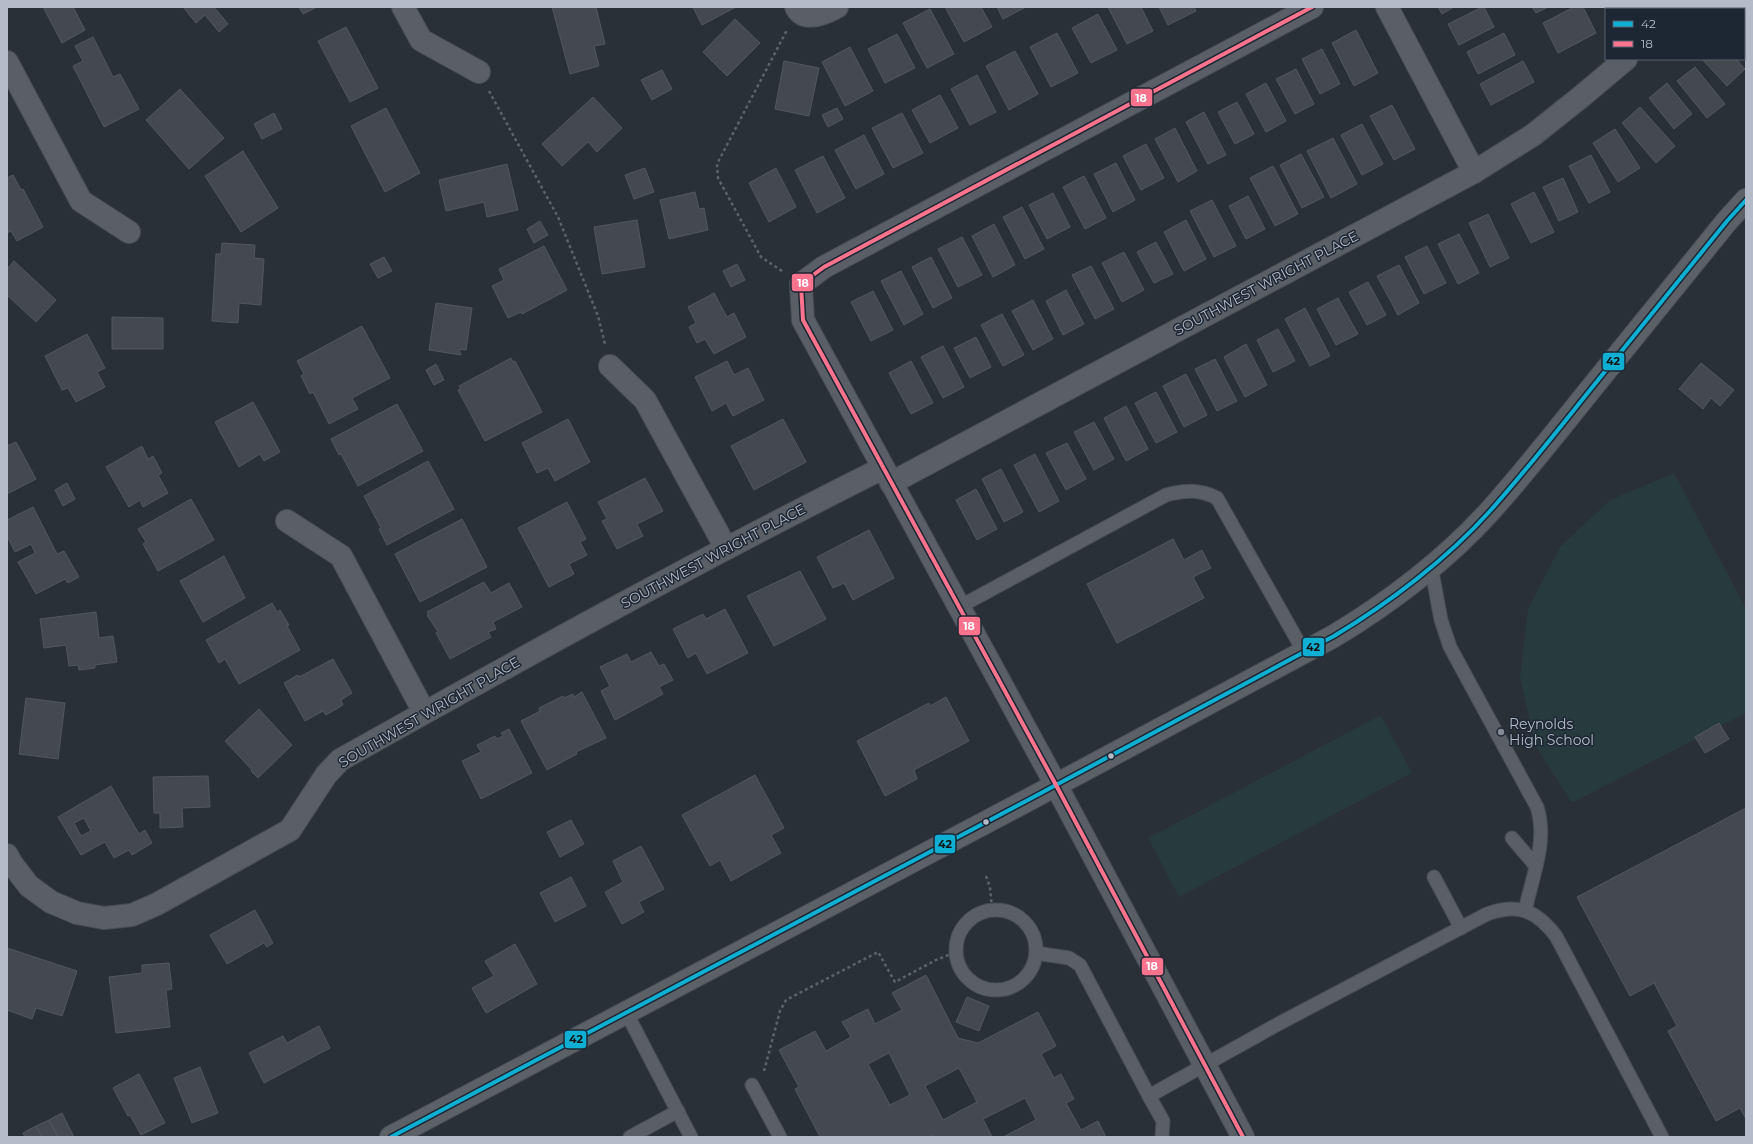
<svg xmlns="http://www.w3.org/2000/svg" width="1753" height="1144" font-family="Montserrat,sans-serif">
  <rect width="100%" height="100%" fill="#2a3038"/>
  <!-- green -->
  <g fill="#273a3e">
    <path d="M1674 473 1746 609V713L1572 803 1535 745 1520 677 1528 609 1560 547 1610 500Z"/>
    <path d="M1381 715 1412 773 1179 897 1148 838Z"/>
  </g>
  <!-- building -->
  <g fill="#444950" stroke="#52575f" fill-rule="evenodd">
    <path d="M43 7H73L85 30 62 43Z"/>
    <path d="M183 7H214L228 24 219 32 205 15 196 23Z"/>
    <path d="M299 7H317L303 14Z"/>
    <path d="M552 7H596L605 44 594 46 599 66 570 74Z"/>
    <path d="M693 7H736L702 25Z"/>
    <path d="M945 7H981L992 27 964 42Z"/>
    <path d="M997 7H1026L1003 19Z"/>
    <path d="M1108 7H1141L1153 31 1127 44Z"/>
    <path d="M1159 7H1194L1196 11 1168 25Z"/>
    <path d="M1438 7H1454L1442 14Z"/>
    <path d="M1482 7H1484L1494 27 1459 45 1448 24Z"/>
    <path d="M1532 7H1548L1536 13Z"/>
    <path d="M1574 7H1583L1596 33 1558 53 1543 23Z"/>
    <path d="M930 9 954 54 927 68 903 23Z"/>
    <path d="M1098 14 1117 50 1091 63 1072 28Z"/>
    <path d="M735 19 760 43 727 76 703 52Z"/>
    <path d="M1744 22 1746 25V53L1744 51Z"/>
    <path d="M346 27 378 88 350 102 318 41Z"/>
    <path d="M1356 30 1378 73 1354 86 1332 43Z"/>
    <path d="M1057 33 1078 73 1051 87 1030 47Z"/>
    <path d="M1504 33 1515 55 1478 74 1467 52Z"/>
    <path d="M897 34 915 68 885 83 868 49Z"/>
    <path d="M93 37 113 77 120 74 139 109 104 127 73 66 83 61 75 46Z"/>
    <path d="M850 47 873 91 845 106 822 62Z"/>
    <path d="M1322 49 1340 84 1320 94 1302 59Z"/>
    <path d="M1015 51 1038 94 1009 110 986 66Z"/>
    <path d="M1702 59H1736L1745 69 1727 86Z"/>
    <path d="M784 61 819 68 809 116 775 109Z"/>
    <path d="M1523 61 1534 82 1491 105 1480 84Z"/>
    <path d="M1695 67 1725 104 1707 118 1677 81Z"/>
    <path d="M1296 69 1314 104 1295 114 1276 79Z"/>
    <path d="M662 70 672 89 652 100 641 80Z"/>
    <path d="M977 75 996 112 970 125 951 89Z"/>
    <path d="M1266 83 1286 121 1266 132 1246 94Z"/>
    <path d="M1667 83 1692 114 1674 129 1649 98Z"/>
    <path d="M180 89 224 138 189 169 146 120Z"/>
    <path d="M940 95 958 128 930 143 912 110Z"/>
    <path d="M593 97 622 128 597 152 588 142 562 166 542 144Z"/>
    <path d="M1237 102 1254 134 1235 144 1218 112Z"/>
    <path d="M1392 105 1415 149 1394 160 1370 116Z"/>
    <path d="M1640 107 1675 146 1656 163 1622 123Z"/>
    <path d="M386 108 420 173 385 192 351 126Z"/>
    <path d="M837 108 843 119 828 127 822 115Z"/>
    <path d="M1204 112 1226 155 1208 164 1186 122Z"/>
    <path d="M274 113 282 129 262 139 254 124Z"/>
    <path d="M902 113 923 153 893 168 872 128Z"/>
    <path d="M1362 124 1383 164 1362 175 1341 135Z"/>
    <path d="M1175 128 1197 171 1178 182 1155 139Z"/>
    <path d="M1615 129 1640 168 1618 182 1593 143Z"/>
    <path d="M864 135 884 174 856 189 835 150Z"/>
    <path d="M1333 138 1357 184 1331 198 1307 151Z"/>
    <path d="M1146 144 1164 178 1141 190 1123 156Z"/>
    <path d="M243 151 278 208 241 232 205 176Z"/>
    <path d="M1301 154 1324 197 1302 208 1280 165Z"/>
    <path d="M1591 155 1610 192 1589 203 1569 166Z"/>
    <path d="M823 156 845 198 817 213 795 170Z"/>
    <path d="M1116 163 1135 200 1113 212 1094 174Z"/>
    <path d="M507 164 518 210 487 217 484 202 446 211 439 180Z"/>
    <path d="M1273 166 1298 214 1275 226 1250 178Z"/>
    <path d="M645 168 654 192 634 199 625 175Z"/>
    <path d="M776 168 796 207 769 222 749 183Z"/>
    <path d="M13 175 21 190 23 189 43 227 17 241 11 231 7 233V178Z"/>
    <path d="M1084 176 1106 218 1085 229 1063 187Z"/>
    <path d="M1563 178 1578 212 1559 221 1543 187Z"/>
    <path d="M695 192 699 209 704 208 708 230 669 239 660 200Z"/>
    <path d="M1534 192 1554 232 1531 243 1511 204Z"/>
    <path d="M1053 193 1070 227 1047 239 1029 205Z"/>
    <path d="M1248 196 1265 229 1246 239 1229 206Z"/>
    <path d="M1212 200 1236 246 1214 257 1190 211Z"/>
    <path d="M1022 207 1044 249 1025 259 1003 217Z"/>
    <path d="M1488 214 1509 258 1490 267 1469 223Z"/>
    <path d="M637 220 645 267 602 274 594 227Z"/>
    <path d="M1186 220 1206 259 1184 271 1164 232Z"/>
    <path d="M540 221 548 235 534 243 527 229Z"/>
    <path d="M994 224 1015 265 993 277 972 236Z"/>
    <path d="M1459 234 1479 273 1458 284 1438 244Z"/>
    <path d="M962 237 982 275 958 287 938 249Z"/>
    <path d="M1156 242 1173 274 1154 283 1137 252Z"/>
    <path d="M222 243 255 245 254 258 264 259 261 305 239 303 238 323 212 321 216 254H221Z"/>
    <path d="M544 246 567 290 522 314 521 312 508 318 492 286 504 280 499 269Z"/>
    <path d="M1427 246 1446 283 1424 294 1405 257Z"/>
    <path d="M1124 252 1144 290 1122 302 1102 263Z"/>
    <path d="M384 257 392 271 378 278 370 264Z"/>
    <path d="M931 257 952 298 933 308 912 267Z"/>
    <path d="M14 261 56 300 36 322 7 295V269Z"/>
    <path d="M737 264 745 280 731 287 723 271Z"/>
    <path d="M1399 265 1419 303 1398 315 1377 276Z"/>
    <path d="M1091 266 1114 309 1095 319 1072 275Z"/>
    <path d="M901 271 923 314 904 325 881 281Z"/>
    <path d="M1368 282 1386 315 1367 325 1349 292Z"/>
    <path d="M1066 290 1084 324 1063 335 1046 301Z"/>
    <path d="M873 291 893 330 871 341 851 302Z"/>
    <path d="M714 293 727 317 734 313 746 337 714 354 705 339 697 343 689 327 696 323 688 307Z"/>
    <path d="M1338 298 1358 334 1336 345 1317 309Z"/>
    <path d="M1033 300 1053 339 1033 350 1012 311Z"/>
    <path d="M436 303 472 308 466 350 459 349 461 355 429 350Z"/>
    <path d="M1305 308 1330 356 1310 366 1285 319Z"/>
    <path d="M1002 314 1024 355 1003 366 981 325Z"/>
    <path d="M112 317 163 318V349H112Z"/>
    <path d="M362 326 390 378 352 398 358 409 329 424 313 392 310 394 301 376 304 374 297 361Z"/>
    <path d="M1278 329 1295 361 1273 372 1257 340Z"/>
    <path d="M87 334 105 368 97 372 105 387 76 402 68 388 62 390 45 356Z"/>
    <path d="M976 337 991 367 970 378 954 348Z"/>
    <path d="M1246 344 1267 385 1245 397 1224 357Z"/>
    <path d="M943 346 964 387 943 398 921 357Z"/>
    <path d="M511 358 513 362 515 361 542 412 485 441 458 390 461 389 459 386Z"/>
    <path d="M1215 359 1237 401 1217 411 1195 369Z"/>
    <path d="M727 361 734 375 748 368 764 400 733 416 726 403 712 411 695 377Z"/>
    <path d="M911 361 933 403 911 414 889 373Z"/>
    <path d="M1701 363 1734 390 1720 406 1711 398 1703 409 1679 389Z"/>
    <path d="M436 364 444 380 434 385 426 370Z"/>
    <path d="M1186 374 1207 415 1184 427 1163 386Z"/>
    <path d="M1156 392 1177 432 1156 443 1135 403Z"/>
    <path d="M253 402 280 452 264 461 260 454 239 467 215 422Z"/>
    <path d="M397 404 423 451 358 486 341 454 339 455 331 439Z"/>
    <path d="M1126 406 1148 449 1126 461 1104 418Z"/>
    <path d="M568 419 590 462 555 481 548 468 537 473 522 443Z"/>
    <path d="M783 419 806 462 754 490 731 446Z"/>
    <path d="M1094 422 1114 459 1094 470 1074 432Z"/>
    <path d="M16 442 36 479 7 494V446Z"/>
    <path d="M1067 443 1086 479 1066 490 1046 453Z"/>
    <path d="M142 446 148 459 153 456 162 473 158 475 168 493 143 507 140 500 129 507 106 467Z"/>
    <path d="M1035 454 1059 501 1039 512 1014 465Z"/>
    <path d="M428 461 454 509 387 545 379 529 381 528 364 496Z"/>
    <path d="M1001 469 1023 512 1004 522 982 479Z"/>
    <path d="M645 478 663 511 637 524 643 536 617 549 602 521 607 519 598 502Z"/>
    <path d="M67 483 75 499 63 506 55 490Z"/>
    <path d="M976 489 997 529 977 540 956 500Z"/>
    <path d="M191 499 214 540 158 571 143 544 146 542 138 529Z"/>
    <path d="M567 502 586 539 580 542 587 555 569 564 574 574 549 587 518 528Z"/>
    <path d="M33 507 57 554 64 551 79 577 68 583 65 579 36 594 18 562 35 553 31 544 15 552 7 536V520Z"/>
    <path d="M462 519 487 567 420 602 395 554Z"/>
    <path d="M869 530 894 578 853 600 844 583 833 588 817 557Z"/>
    <path d="M1173 539 1184 560 1202 550 1211 568 1193 577 1204 598 1117 643 1087 584Z"/>
    <path d="M224 556 245 598 203 622 180 581Z"/>
    <path d="M800 571 826 619 774 646 747 596Z"/>
    <path d="M484 582 491 593 509 583 522 607 493 622 496 629 488 632 491 637 450 659 436 633 438 632 427 615 429 614 427 612Z"/>
    <path d="M272 603 277 612 280 610 289 625 287 626 300 650 239 684 225 659 219 663 206 640Z"/>
    <path d="M725 609 748 653 707 674 696 653 688 658 673 629 703 614 706 619Z"/>
    <path d="M96 612 99 638 113 636 117 662 95 665V668L79 670 78 665 69 666 66 645 44 648 40 619Z"/>
    <path d="M651 652 659 666 664 664 673 680 659 687 663 694 615 720 601 691 610 686 600 667 627 654 631 662Z"/>
    <path d="M333 659 352 693 341 700 343 705 326 715 323 711 305 721 284 683 298 675 299 677Z"/>
    <path d="M582 692 606 738 576 752 577 754 547 770 521 721 540 711 539 708 563 696 564 698 573 694 574 697Z"/>
    <path d="M946 697 969 741 914 770 917 779 885 796 857 741 929 703 930 706Z"/>
    <path d="M26 698 65 703 58 759 19 754Z"/>
    <path d="M259 709 292 745 258 778 251 771 252 770 225 741Z"/>
    <path d="M1719 723 1729 739 1705 753 1695 737Z"/>
    <path d="M509 729 532 773 481 799 462 761 481 752 477 745 495 736 497 739 503 736 501 733Z"/>
    <path d="M755 775 784 828 771 835 781 853 731 881 720 860 710 866 682 815Z"/>
    <path d="M208 776 210 807 182 808 183 827 160 828V813H154L153 777Z"/>
    <path d="M111 786 139 834 145 830 152 843 132 855 129 850 114 858 105 842 81 855 58 817ZM84 818 91 831 81 836 74 823Z"/>
    <path d="M1746 808V1119L1740 1108 1716 1121 1668 1031 1677 1026 1654 983 1630 996 1577 897Z"/>
    <path d="M571 820 584 844 560 857 547 832Z"/>
    <path d="M641 846 664 889 639 902 644 912 622 924 605 892 623 882 613 861Z"/>
    <path d="M571 877 586 906 555 922 540 893Z"/>
    <path d="M255 910 273 943 267 947 264 943 227 964 210 935Z"/>
    <path d="M515 944 537 984 486 1013 472 988 494 976 485 961Z"/>
    <path d="M7 948 77 971 62 1016 36 1008 32 1019 7 1010Z"/>
    <path d="M169 963 172 989 166 990 170 1027 116 1033 109 977 142 973V965Z"/>
    <path d="M926 975 958 1038 978 1043 1038 1012 1056 1046 1041 1054 1054 1078 1061 1074 1074 1099 1066 1103 1081 1130 1098 1121 1106 1137H1003L1036 1120 1025 1098 983 1119 992 1137H933L932 1135 928 1137H820L795 1089 799 1087 779 1050 815 1031 826 1051 851 1037 842 1022 868 1009 875 1024 902 1010 892 993ZM889 1053 910 1095 890 1105 868 1064ZM959 1068 977 1102 943 1120 925 1086Z"/>
    <path d="M967 997 989 1006 979 1031 956 1022Z"/>
    <path d="M319 1026 330 1048 264 1083 249 1053 283 1036 287 1043Z"/>
    <path d="M200 1067 218 1113 192 1123 174 1078Z"/>
    <path d="M139 1074 165 1123 141 1135 130 1115 128 1116 113 1088Z"/>
    <path d="M62 1113 74 1137H58L49 1120Z"/>
    <path d="M49 1120 58 1137H42L36 1126Z"/>
    <path d="M36 1126 42 1137H25L23 1133Z"/>
  </g>
  <g fill="none" stroke-linecap="round" stroke-linejoin="round">
    <defs>
      <g id="service">
        <path d="M1431 566 1441 620 1450 647 1537 807C1548 841 1532 877 1525 911"/>
        <path d="M959 607 1166 495C1184 490 1200 489 1217 498L1304 652"/>
        <path d="M1512 838 1535 865"/>
        <path d="M1434 877 1461 928"/>
        <circle cx="996" cy="950" r="40"/>
        <path d="M1036 953 1069 958 1080 965 1149 1096 1280 1023 1487 914C1518 903 1536 910 1556 936L1662 1137"/>
        <path d="M626 1012 691 1137"/>
        <path d="M752 1085 780 1137"/>
        <path d="M1149 1096 1163 1121 1162 1137"/>
        <path d="M630 1137 678 1111"/>
      </g>
      <g id="minor">
        <path d="M403 7 421 40 479 72"/>
        <path d="M796 7C805 23 826 13 837 7"/>
        <path d="M1387 7 1474 172"/>
        <path d="M1639 7 1640 9"/>
        <path d="M1686 9 1689 7"/>
        <path d="M7 62 81 201 129 232"/>
        <path d="M610 366 645 400 726 548"/>
        <path d="M891 483 1474 172 1533 135 1582 96 1626 59"/>
        <path d="M287 521 341 556 424 712"/>
        <path d="M1056 785 803 320 801 284 824 267 1312 7"/>
        <path d="M7 855 12 864 29 886 51 902 77 913 104 918 132 915 157 904 290 830 326 775 340 760C520 659 699 560 883 468"/>
      </g>
      <path id="secondary" d="M1056 785 1243 1137"/>
      <path id="primary" d="M391 1137 1028 800 1334 636C1389 603 1447 559 1490 511 1525 472 1557 431 1590 390 1636 334 1681 277 1727 221L1746 200"/>
    </defs>
    <!-- service casing -->
    <use href="#service" stroke="#484c53" stroke-width="15"/>
    <!-- minor casing -->
    <use href="#minor" stroke="#484c53" stroke-width="24"/>
    <!-- secondary casing -->
    <use href="#secondary" stroke="#484c53" stroke-width="24"/>
    <!-- primary casing -->
    <use href="#primary" stroke="#484c55" stroke-width="24"/>
    <!-- path -->
    <g stroke="#5d636a" stroke-width="2.5" stroke-dasharray="3 3" stroke-linecap="butt">
      <path d="M489 91 558 217 598 316 605 344"/>
      <path d="M782 271 761 257 718 178 717 164 787 30"/>
      <path d="M986 876 990 887 992 909"/>
      <path d="M764 1071 780 1011 786 1000 878 952 895 982 936 960 956 952"/>
    </g>
    <!-- service -->
    <use href="#service" stroke="#5a5e66" stroke-width="13"/>
    <!-- minor -->
    <use href="#minor" stroke="#5a5e66" stroke-width="22"/>
    <!-- secondary -->
    <use href="#secondary" stroke="#595d64" stroke-width="22"/>
    <!-- primary -->
    <use href="#primary" stroke="#5c6168" stroke-width="22"/>
    <defs>
      <path id="bus-1" d="M391 1137 1028 800 1334 636C1389 603 1447 559 1490 511 1525 472 1557 431 1590 390 1636 334 1681 277 1727 221L1746 200"/>
      <path id="bus-2" d="M1243 1137 1056 785 803 320 801 284 824 267 1312 7"/>
    </defs>
    <!-- bus-1 casing -->
    <use href="#bus-1" stroke="#1d2633" stroke-width="7"/>
    <!-- bus-2 casing -->
    <use href="#bus-2" stroke="#1d2633" stroke-width="7"/>
    <!-- bus-1 -->
    <use href="#bus-1" stroke="#0dafd3" stroke-width="4"/>
    <!-- bus-2 -->
    <use href="#bus-2" stroke="#fc738d" stroke-width="4"/>
  </g>
  <!-- markers -->
  <circle fill="#848b96" stroke="#1d2633" stroke-width="1.5" cx="1501" cy="732" r="4"/>
  <g fill="#b4bcc9" stroke="#1d2633" stroke-width="1.5">
    <circle cx="1111" cy="756" r="3.5"/>
    <circle cx="986" cy="822" r="3.5"/>
  </g>
  <g text-anchor="middle" stroke-width="3" stroke-linejoin="round" paint-order="stroke">
    <!-- street labels -->
    <g font-size="14" fill="#b4bcc9" stroke="#1d2633">
      <text transform="translate(1266 283) rotate(-28)" y="5">SOUTHWEST WRIGHT PLACE</text>
      <text transform="translate(713 556) rotate(-28)" y="5">SOUTHWEST WRIGHT PLACE</text>
      <text transform="translate(429 712) rotate(-30)" y="5">SOUTHWEST WRIGHT PLACE</text>
    </g>
    <!-- poi labels -->
    <g font-size="14" fill="#b4bcc9" stroke="#1d2633" text-anchor="start">
      <text x="1509" y="729">Reynolds<tspan x="1509" dy="16">High School</tspan></text>
    </g>
  </g>
  <g stroke="#1d2633" stroke-width="1.5">
    <rect x="1130" y="88" width="23" height="19" rx="4" fill="#fc738d"/>
    <rect x="791" y="273" width="23" height="19" rx="4" fill="#fc738d"/>
    <rect x="1602" y="352" width="23" height="19" rx="4" fill="#0dafd3"/>
    <rect x="958" y="616" width="23" height="20" rx="4" fill="#fc738d"/>
    <rect x="1302" y="637" width="23" height="20" rx="4" fill="#0dafd3"/>
    <rect x="934" y="834" width="22" height="20" rx="4" fill="#0dafd3"/>
    <rect x="1141" y="957" width="23" height="19" rx="4" fill="#fc738d"/>
    <rect x="564" y="1030" width="23" height="19" rx="4" fill="#0dafd3"/>
  </g>
  <g font-size="11" text-anchor="middle" font-weight="bold" fill="#fff">
    <text x="1141" y="102">18</text>
    <text x="803" y="287">18</text>
    <text x="969" y="630">18</text>
    <text x="1152" y="970">18</text>
  </g>
  <g font-size="11" text-anchor="middle" font-weight="bold" fill="#111">
    <text x="1613" y="365">42</text>
    <text x="1313" y="651">42</text>
    <text x="945" y="848">42</text>
    <text x="576" y="1043">42</text>
  </g>
  <!-- border -->
  <rect width="1753" height="1144" fill="none" stroke="#b4bcc9" stroke-width="16"/>
  <!-- legend -->
  <rect x="1605" y="8" width="140" height="52" fill="#1d2633" stroke="#59626f"/>
  <rect x="1613" y="21" width="20" height="6" fill="#0dafd3" stroke="#59626f"/>
  <text x="1641" y="28" font-size="12" fill="#b4bcc9">42</text>
  <rect x="1613" y="41" width="20" height="6" fill="#fc738d" stroke="#59626f"/>
  <text x="1641" y="48" font-size="12" fill="#b4bcc9">18</text>
</svg>
